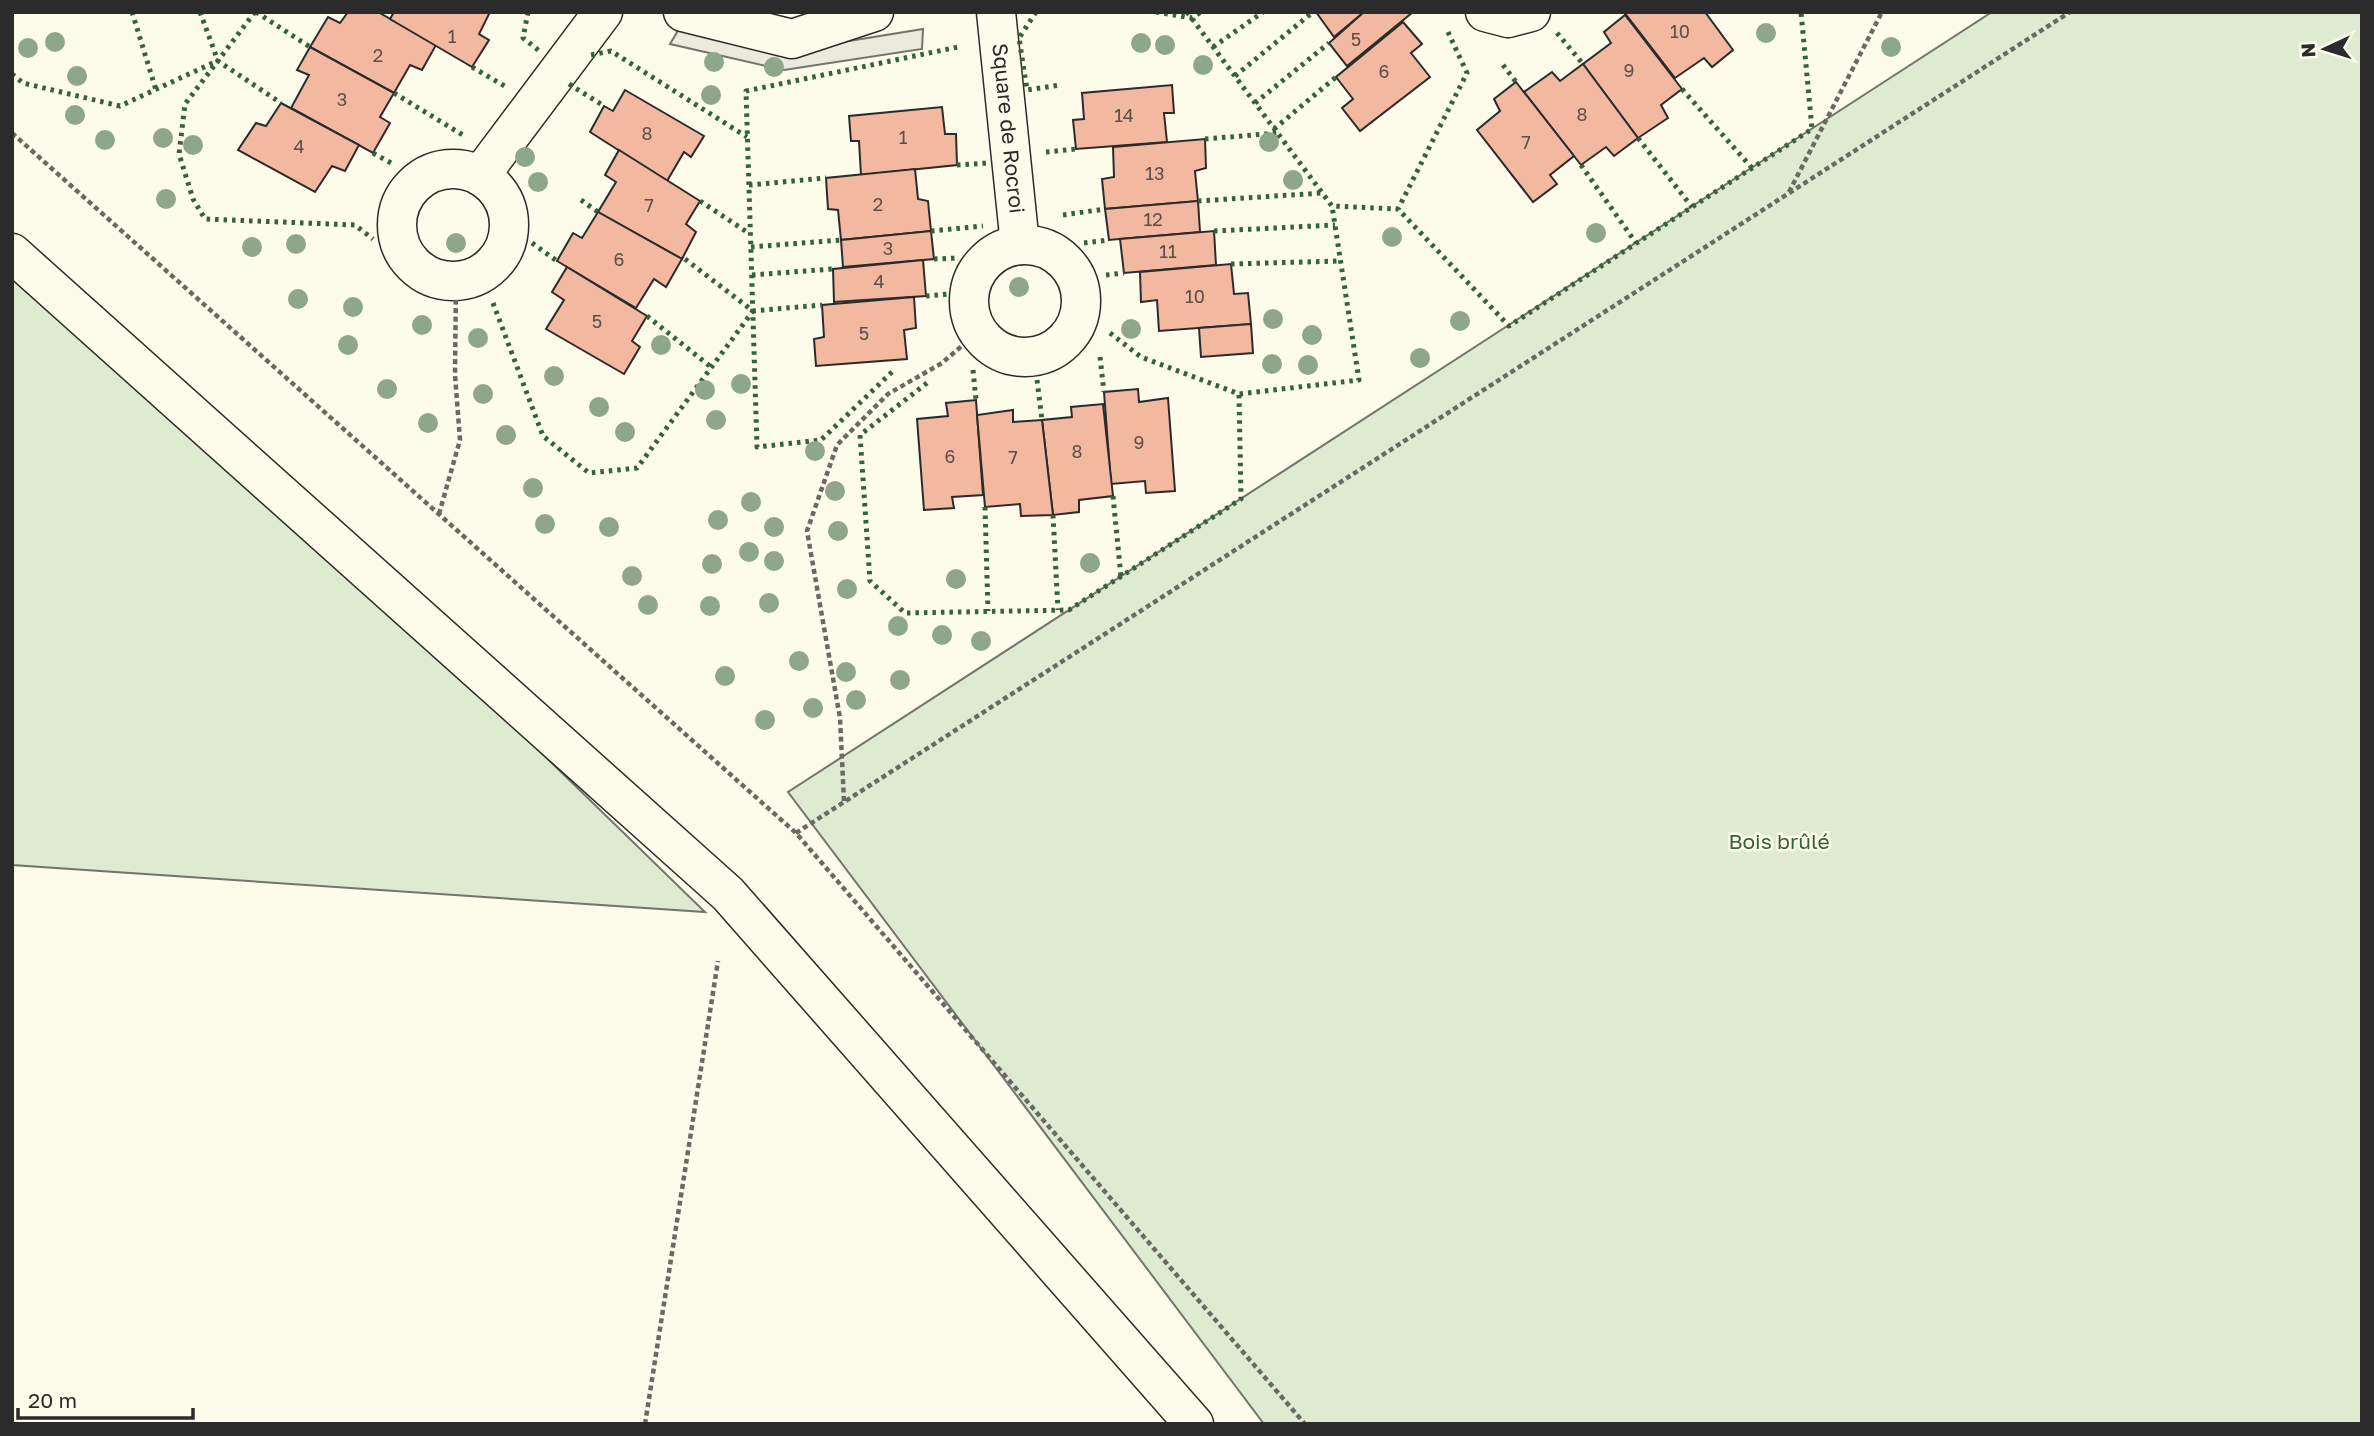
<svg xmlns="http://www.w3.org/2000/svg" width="2374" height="1436" font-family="'Golos Text',sans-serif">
  <rect width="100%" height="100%" fill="#fdfbea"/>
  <!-- green -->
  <g fill="#deebd1" stroke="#74746e" stroke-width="2">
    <path d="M1992 12H2362V1424H1264L788 792Z"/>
    <path d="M12 238 705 912 12 865Z"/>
  </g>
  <!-- parking -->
  <path fill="#eceadb" stroke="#74746e" stroke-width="2" d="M679 29 775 53 923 29 922 49 784 70 670 44Z"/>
  <!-- building -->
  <g fill="#f2b8a0" stroke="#2b2b2b" stroke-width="2">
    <path d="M348 12H378L436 45 422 70 410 65 394 93 310 47 328 17 340 23Z"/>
    <path d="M394 12H490L479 34 489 40 472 67 390 19Z"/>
    <path d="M1316 12H1364L1334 37Z"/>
    <path d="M1364 12H1413L1347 66 1329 43Z"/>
    <path d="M1624 12H1705L1733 50 1712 67 1704 58 1675 78Z"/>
    <path d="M1625 15 1682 89 1661 105 1668 118 1638 138 1583 64 1611 43 1604 32Z"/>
    <path d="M1403 22 1422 44 1411 53 1430 77 1360 131 1342 108 1353 99 1336 77Z"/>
    <path d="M310 47 394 93 380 117 390 123 373 153 291 108 309 75 297 70Z"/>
    <path d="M1583 64 1638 138 1614 156 1606 147 1581 165 1524 92 1552 72 1560 81Z"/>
    <path d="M1516 82 1574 156 1550 175 1557 184 1533 202 1477 130 1500 111 1494 99Z"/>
    <path d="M1172 85 1174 113H1164L1167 142 1076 149 1073 120 1084 119 1082 93Z"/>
    <path d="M625 90 704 136 691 157 684 152 667 181 590 132 604 106 613 111Z"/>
    <path d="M281 103 359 145 345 171 332 166 315 192 238 150 256 123 266 126Z"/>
    <path d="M942 107 945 134H956L957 165 861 175 859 141H851L849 116Z"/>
    <path d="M1205 139 1206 168 1195 171 1198 201 1105 209 1102 179 1114 177 1113 147Z"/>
    <path d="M619 150 700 201 686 224 696 232 682 259 598 212 616 182 605 175Z"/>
    <path d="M915 169 918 199 928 201 931 231 841 240 838 210 828 209 826 178Z"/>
    <path d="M1198 201 1200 232 1109 240 1105 209Z"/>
    <path d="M598 212 682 259 666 287 654 279 636 308 557 261 573 233 582 238Z"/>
    <path d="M931 231 934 259 843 267 841 240Z"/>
    <path d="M1214 231 1216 265 1124 273 1120 239Z"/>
    <path d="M923 260 926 296 834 302 833 269Z"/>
    <path d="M1231 264 1234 294 1248 293 1251 324 1159 331 1157 300 1141 302 1140 272Z"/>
    <path d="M567 267 647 316 632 341 640 347 624 374 546 329 564 300 552 292Z"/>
    <path d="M914 297 916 328 904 330 907 359 816 366 814 339 824 337 822 305Z"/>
    <path d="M1251 324 1253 353 1201 357 1199 328Z"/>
    <path d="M1138 389 1139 402 1168 398 1175 491 1146 493 1145 481 1111 484 1104 392Z"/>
    <path d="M976 400 983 495 952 497 954 508 924 510 917 419 948 416 946 403Z"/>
    <path d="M1103 404 1113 496 1079 500V512L1053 515 1042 420 1072 417 1071 407Z"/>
    <path d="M1013 410V422L1042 420 1053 515 1021 516 1020 504 985 507 977 415Z"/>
  </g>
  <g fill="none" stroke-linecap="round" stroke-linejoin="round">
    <defs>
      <g id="minor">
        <path d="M683 12 792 39 874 12"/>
        <path id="s1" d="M996 12 1020 245"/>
        <path d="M1485 12 1508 18 1531 12"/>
        <circle cx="453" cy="225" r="56"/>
        <path d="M480 176 603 12"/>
        <circle cx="1025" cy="301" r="56"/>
      </g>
      <path id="major" d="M12 253 728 894 1194 1424"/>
    </defs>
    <!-- minor casing -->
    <use href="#minor" stroke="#2b2b2b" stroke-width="41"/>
    <!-- major casing -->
    <use href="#major" stroke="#2b2b2b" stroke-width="41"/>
    <!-- path -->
    <g stroke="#6a6964" stroke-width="4.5" stroke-dasharray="5 3.5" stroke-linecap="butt">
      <path d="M12 133 796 833 1305 1424"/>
      <path d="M1789 192 1882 12"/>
      <path d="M439 514 460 440 455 375 456 281"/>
      <path d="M844 801 840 718 807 531 837 445 888 394 942 363 978 332"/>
      <path d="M796 833 2070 12"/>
      <path d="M645 1424 718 961"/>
    </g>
    <!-- minor -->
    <use href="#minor" stroke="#fdfbea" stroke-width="38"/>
    <!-- major -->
    <use href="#major" stroke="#fdfbea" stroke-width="38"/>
    <!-- hedge -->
    <g stroke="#34623c" stroke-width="5" stroke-dasharray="3.5 5" stroke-linecap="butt">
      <path d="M132 12 156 90"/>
      <path d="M200 12 218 61 281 103"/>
      <path d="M255 12 185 104 179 154 193 199 205 219 355 225 373 239"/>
      <path d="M256 12 310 47"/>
      <path d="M528 12 523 38 542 53"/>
      <path d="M1036 12 1019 38 1027 90 1060 85"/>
      <path d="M1156 12 1192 18 1201 12"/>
      <path d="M1187 12 1332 206 1398 209"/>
      <path d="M1448 32 1467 73 1398 209 1509 326 1812 129 1801 12"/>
      <path d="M1557 33 1583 64"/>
      <path d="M1213 47 1263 12"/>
      <path d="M591 55 611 51 747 137"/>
      <path d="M1503 65 1516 82"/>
      <path d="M472 67 508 88"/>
      <path d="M12 74 23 83 120 106 215 62"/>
      <path d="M1235 76 1313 12"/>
      <path d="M569 84 604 106"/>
      <path d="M1682 89 1752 168"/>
      <path d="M394 93 466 137"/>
      <path d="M1255 103 1329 43"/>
      <path d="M1274 129 1336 77"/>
      <path d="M1638 138 1692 207"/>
      <path d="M1205 139 1278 133"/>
      <path d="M1046 152 1076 149"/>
      <path d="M373 153 393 164"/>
      <path d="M957 165 988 163"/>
      <path d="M1581 165 1636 243"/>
      <path d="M749 185 826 178"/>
      <path d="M581 200 598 212"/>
      <path d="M700 201 750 234"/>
      <path d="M1198 201 1322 193"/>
      <path d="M1063 215 1105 209"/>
      <path d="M931 231 983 226"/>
      <path d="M1214 231 1335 225"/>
      <path d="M532 243 557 261"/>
      <path d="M1084 243 1109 240"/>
      <path d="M751 247 841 240"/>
      <path d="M685 259 753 311 822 305"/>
      <path d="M934 259 958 258"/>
      <path d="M1231 264 1340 261"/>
      <path d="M752 275 833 269"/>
      <path d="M1106 275 1124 273"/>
      <path d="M926 296 948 294"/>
      <path d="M493 303 543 436 589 473 637 468 753 311"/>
      <path d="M647 316 711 367"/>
      <path d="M1110 333 1141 357 1239 394 1359 380 1332 206"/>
      <path d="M1100 357 1104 392"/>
      <path d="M973 370 976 400"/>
      <path d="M892 372 821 440 757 447 746 91 958 47"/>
      <path d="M1037 380 1042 420"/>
      <path d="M927 383 860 435 870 581 905 613 1069 610 1241 499 1239 394"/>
      <path d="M1113 496 1121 577"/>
      <path d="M985 507 988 611"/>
      <path d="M1053 515 1058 610"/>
    </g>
  </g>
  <!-- trees -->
  <g fill="#8ea78a">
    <circle cx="1766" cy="33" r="10"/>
    <circle cx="55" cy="42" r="10"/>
    <circle cx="1141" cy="43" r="10"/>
    <circle cx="1165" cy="45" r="10"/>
    <circle cx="1891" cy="47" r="10"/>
    <circle cx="28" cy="48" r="10"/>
    <circle cx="714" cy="62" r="10"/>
    <circle cx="1203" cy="65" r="10"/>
    <circle cx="774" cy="67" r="10"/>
    <circle cx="77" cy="76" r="10"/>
    <circle cx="711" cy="95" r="10"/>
    <circle cx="75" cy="115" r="10"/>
    <circle cx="163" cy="138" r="10"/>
    <circle cx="105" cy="140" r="10"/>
    <circle cx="1269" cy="142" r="10"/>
    <circle cx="193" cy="145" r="10"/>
    <circle cx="525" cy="157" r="10"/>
    <circle cx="1293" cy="180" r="10"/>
    <circle cx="538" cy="182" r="10"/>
    <circle cx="166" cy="199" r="10"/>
    <circle cx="1596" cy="233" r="10"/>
    <circle cx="1392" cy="237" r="10"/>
    <circle cx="456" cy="243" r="10"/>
    <circle cx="296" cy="244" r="10"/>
    <circle cx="252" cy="247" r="10"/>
    <circle cx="1019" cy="287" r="10"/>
    <circle cx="298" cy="299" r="10"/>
    <circle cx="353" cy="307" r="10"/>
    <circle cx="1273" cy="319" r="10"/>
    <circle cx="1460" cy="321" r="10"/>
    <circle cx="422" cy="325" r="10"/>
    <circle cx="1131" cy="329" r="10"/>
    <circle cx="1312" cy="335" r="10"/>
    <circle cx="478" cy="338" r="10"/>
    <circle cx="348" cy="345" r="10"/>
    <circle cx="661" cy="345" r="10"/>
    <circle cx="1420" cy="358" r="10"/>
    <circle cx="1272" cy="364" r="10"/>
    <circle cx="1308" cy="365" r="10"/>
    <circle cx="554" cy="376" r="10"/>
    <circle cx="741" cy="384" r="10"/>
    <circle cx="387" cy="389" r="10"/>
    <circle cx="705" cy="390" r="10"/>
    <circle cx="483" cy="394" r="10"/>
    <circle cx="599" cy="407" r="10"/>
    <circle cx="716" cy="420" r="10"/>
    <circle cx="428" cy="423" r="10"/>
    <circle cx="625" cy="432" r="10"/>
    <circle cx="506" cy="435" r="10"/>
    <circle cx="815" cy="451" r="10"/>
    <circle cx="533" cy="488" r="10"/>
    <circle cx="835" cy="491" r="10"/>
    <circle cx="751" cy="502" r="10"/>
    <circle cx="718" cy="520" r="10"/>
    <circle cx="545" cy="524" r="10"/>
    <circle cx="609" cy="527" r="10"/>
    <circle cx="774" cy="527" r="10"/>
    <circle cx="838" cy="531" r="10"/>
    <circle cx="749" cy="552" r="10"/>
    <circle cx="774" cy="561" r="10"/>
    <circle cx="1090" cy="563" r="10"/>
    <circle cx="712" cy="564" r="10"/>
    <circle cx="632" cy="576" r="10"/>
    <circle cx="956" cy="579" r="10"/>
    <circle cx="847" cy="589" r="10"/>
    <circle cx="769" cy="603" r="10"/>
    <circle cx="648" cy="605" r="10"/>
    <circle cx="710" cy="606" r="10"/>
    <circle cx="898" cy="626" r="10"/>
    <circle cx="942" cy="635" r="10"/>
    <circle cx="981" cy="641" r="10"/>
    <circle cx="799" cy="661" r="10"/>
    <circle cx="846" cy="672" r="10"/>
    <circle cx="725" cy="676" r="10"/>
    <circle cx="900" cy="680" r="10"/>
    <circle cx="856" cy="700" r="10"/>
    <circle cx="813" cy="708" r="10"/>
    <circle cx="765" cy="720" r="10"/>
  </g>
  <g text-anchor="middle" stroke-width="5" stroke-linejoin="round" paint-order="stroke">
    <!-- number labels -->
    <g font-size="18" fill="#5d4e48">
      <text x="1680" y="38">10</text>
      <text x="452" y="43">1</text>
      <text x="1356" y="46">5</text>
      <text x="378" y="62">2</text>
      <text x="1629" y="77">9</text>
      <text x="1384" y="78">6</text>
      <text x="342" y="106">3</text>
      <text x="1582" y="121">8</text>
      <text x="1124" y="122">14</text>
      <text x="647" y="140">8</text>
      <text x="903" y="144">1</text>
      <text x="1526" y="149">7</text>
      <text x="299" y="153">4</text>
      <text x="1155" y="180">13</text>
      <text x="878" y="211">2</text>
      <text x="649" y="212">7</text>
      <text x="1153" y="226">12</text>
      <text x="888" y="255">3</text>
      <text x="1168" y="258">11</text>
      <text x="619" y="266">6</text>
      <text x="879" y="288">4</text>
      <text x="1195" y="303">10</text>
      <text x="597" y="328">5</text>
      <text x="864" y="340">5</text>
      <text x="1139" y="449">9</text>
      <text x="1077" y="458">8</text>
      <text x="950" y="463">6</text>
      <text x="1013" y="464">7</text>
    </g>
    <!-- street labels -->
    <g font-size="21" fill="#2b2b2b" stroke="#fdfbea">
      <text dy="7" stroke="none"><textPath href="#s1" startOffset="117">Square de Rocroi</textPath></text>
    </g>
    <!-- park labels -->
    <g font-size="21" fill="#34623c" stroke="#fdfbea">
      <text x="1779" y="849">Bois brûlé</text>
    </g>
  </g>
  <!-- border -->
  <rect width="2374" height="1436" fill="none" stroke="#2b2b2b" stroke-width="28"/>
  <!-- north arrow -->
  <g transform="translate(2325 49) rotate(266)" stroke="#fdfbea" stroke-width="5" paint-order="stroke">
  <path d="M0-5L12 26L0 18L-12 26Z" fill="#2b2b2b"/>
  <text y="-10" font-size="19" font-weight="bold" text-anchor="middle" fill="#2b2b2b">N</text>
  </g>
  <!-- scale -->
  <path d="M18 1408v10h175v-10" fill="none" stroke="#2b2b2b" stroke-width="3.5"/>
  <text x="28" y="1408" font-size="21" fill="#2b2b2b" stroke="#fdfbea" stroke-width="5" paint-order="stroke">20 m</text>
</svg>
